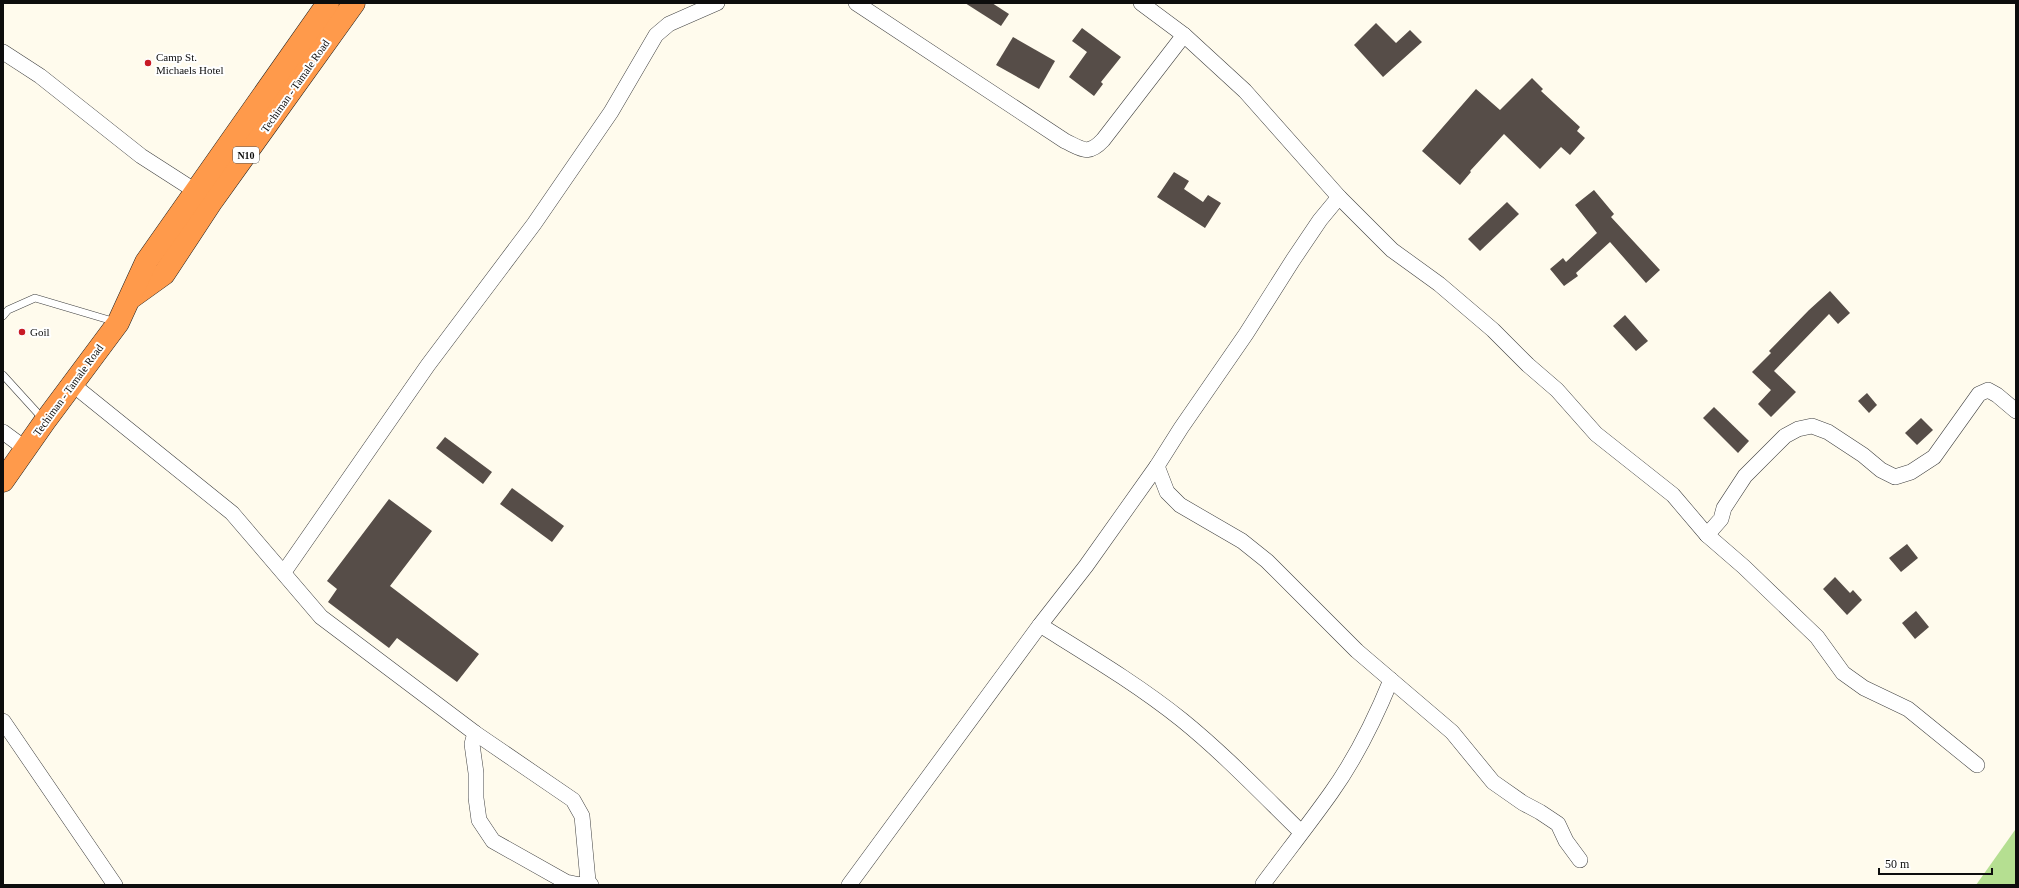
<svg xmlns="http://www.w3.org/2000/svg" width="2019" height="888" font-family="Georgia,serif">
  <rect width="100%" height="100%" fill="#fffbed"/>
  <!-- forest -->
  <path fill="#b5df91" d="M2016 829V885H1976L2015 830Z"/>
  <!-- building -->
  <g fill="#564d48">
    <path d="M965 3H992L1009 14 1001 26Z"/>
    <path d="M1376 23 1396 43 1410 30 1422 42 1383 77 1354 45Z"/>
    <path d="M1082 28 1121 57 1101 82 1103 84 1094 96 1069 77 1087 52 1072 41Z"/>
    <path d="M1013 37 1055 61 1039 89 996 65Z"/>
    <path d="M1532 78 1543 89 1541 91 1580 127 1577 131 1585 138 1570 155 1561 147 1540 169 1504 134 1470 171 1471 172 1460 185 1422 151 1476 89 1500 110Z"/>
    <path d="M1174 172 1189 181 1184 189 1203 202 1208 195 1221 203 1205 228 1157 197Z"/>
    <path d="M1594 190 1614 214 1611 217 1660 270 1646 283 1610 242 1576 273 1578 276 1564 286 1550 269 1563 258 1566 262 1597 233 1575 205Z"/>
    <path d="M1507 202 1519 214 1480 251 1468 239Z"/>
    <path d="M1830 291 1850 313 1838 324 1829 314 1774 371 1796 392 1771 417 1758 404 1771 390 1752 372 1771 353 1769 351 1809 310Z"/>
    <path d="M1625 315 1648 341 1636 351 1613 326Z"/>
    <path d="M1867 393 1877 405 1869 413 1858 401Z"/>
    <path d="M1714 407 1749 441 1738 453 1703 418Z"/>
    <path d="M1921 418 1933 430 1917 445 1905 433Z"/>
    <path d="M445 437 492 472 483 484 436 448Z"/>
    <path d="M512 488 564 526 552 542 500 504Z"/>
    <path d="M389 499 432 531 390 586 479 654 457 682 397 638 389 648 328 602 337 589 327 581Z"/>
    <path d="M1907 544 1918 558 1901 572 1889 558Z"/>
    <path d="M1835 577 1850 593 1853 590 1862 600 1847 615 1823 589Z"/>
    <path d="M1916 611 1929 627 1915 639 1902 623Z"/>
  </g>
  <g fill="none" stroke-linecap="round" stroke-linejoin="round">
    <defs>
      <g id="lane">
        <path d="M3 316 8 310 35 298 116 322"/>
        <path d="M3 375 43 419"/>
      </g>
      <g id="street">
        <path d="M856 3 1065 141C1082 149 1088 156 1103 140L1184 35"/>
        <path d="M3 52 40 76 141 156 197 192"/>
        <path d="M1339 197 1392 250 1439 284 1493 330 1528 365 1557 390 1596 434 1673 495 1707 535 1744 567 1817 637 1843 673 1864 688 1908 709 1977 765"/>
        <path d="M72 384 232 513 321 617 475 733 573 800 582 816 588 881 591 885"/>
        <path d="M3 432 26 449"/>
        <path d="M1157 466 1167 492 1180 505 1242 541 1267 561 1357 651 1452 732 1493 782 1523 803 1540 812 1558 824 1566 841 1580 860"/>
        <path d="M1707 535 1721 519 1724 508 1745 476 1785 436 1798 429 1812 426 1828 432 1863 455 1881 470 1895 477 1911 472 1934 457 1979 394 1988 390 1997 395 2016 411"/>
        <path d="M284 572 428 365 534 224 611 112 656 35 669 24 717 3"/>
        <path d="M1040 625C1088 655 1137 684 1182 720 1224 754 1262 794 1301 832"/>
        <path d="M3 721 115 885"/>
        <path d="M475 733 472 744 476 773V798L479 820 493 841 566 882 580 885 588 881"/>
        <path d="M849 885 1040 625 1086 566 1157 466 1181 428 1246 334 1293 260 1320 220 1339 197 1245 91 1184 35 1141 3"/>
        <path d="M1264 885 1263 884C1286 853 1309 824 1331 793 1356 758 1375 719 1391 680"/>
      </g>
      <g id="highway">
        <path d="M132 297 164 274 212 201 354 3"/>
        <path d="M3 481 45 421 118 323 146 262 328 3"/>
      </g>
    </defs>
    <!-- lane casing -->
    <use href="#lane" stroke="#404040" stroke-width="8"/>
    <!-- street casing -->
    <use href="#street" stroke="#404040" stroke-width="16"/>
    <!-- highway casing -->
    <use href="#highway" stroke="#1e1e1e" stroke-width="23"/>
    <!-- lane -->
    <use href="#lane" stroke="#fff" stroke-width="7"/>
    <!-- street -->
    <use href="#street" stroke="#fff" stroke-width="15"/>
    <!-- highway -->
    <use href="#highway" stroke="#ff9a4b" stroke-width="22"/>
  </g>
  <!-- markers -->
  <g fill="#c81a25" stroke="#fff" stroke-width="1.5">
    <circle cx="148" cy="63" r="4"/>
    <circle cx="22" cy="332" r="4"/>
  </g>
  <g text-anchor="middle" stroke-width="4" stroke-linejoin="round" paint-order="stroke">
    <!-- shield labels -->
    <rect fill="#fff" stroke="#565656" stroke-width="1" x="233" y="147" width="26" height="16" rx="3"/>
    <g font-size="10" font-weight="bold" fill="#0d0d0d">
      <text x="246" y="159">N10</text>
    </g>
    <!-- poi labels -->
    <g font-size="11" fill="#0d0d0d" stroke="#fff" text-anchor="start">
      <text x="156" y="61">Camp St.<tspan x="156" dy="13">Michaels Hotel</tspan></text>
      <text x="30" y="336">Goil</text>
    </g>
    <!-- street labels -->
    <g font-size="11" fill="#0d0d0d" stroke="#fff">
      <text transform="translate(295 86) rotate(-55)" y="4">Techiman - Tamale Road</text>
      <text transform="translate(68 390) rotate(-54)" y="4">Techiman - Tamale Road</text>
    </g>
  </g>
  <!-- border -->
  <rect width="2019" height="888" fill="none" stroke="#0d0d0d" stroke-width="8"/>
  <!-- scale -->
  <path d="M1879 868v6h113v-6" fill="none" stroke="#0d0d0d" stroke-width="2"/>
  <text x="1885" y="868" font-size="12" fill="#0d0d0d" stroke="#ffffff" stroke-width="3" paint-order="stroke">50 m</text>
</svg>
